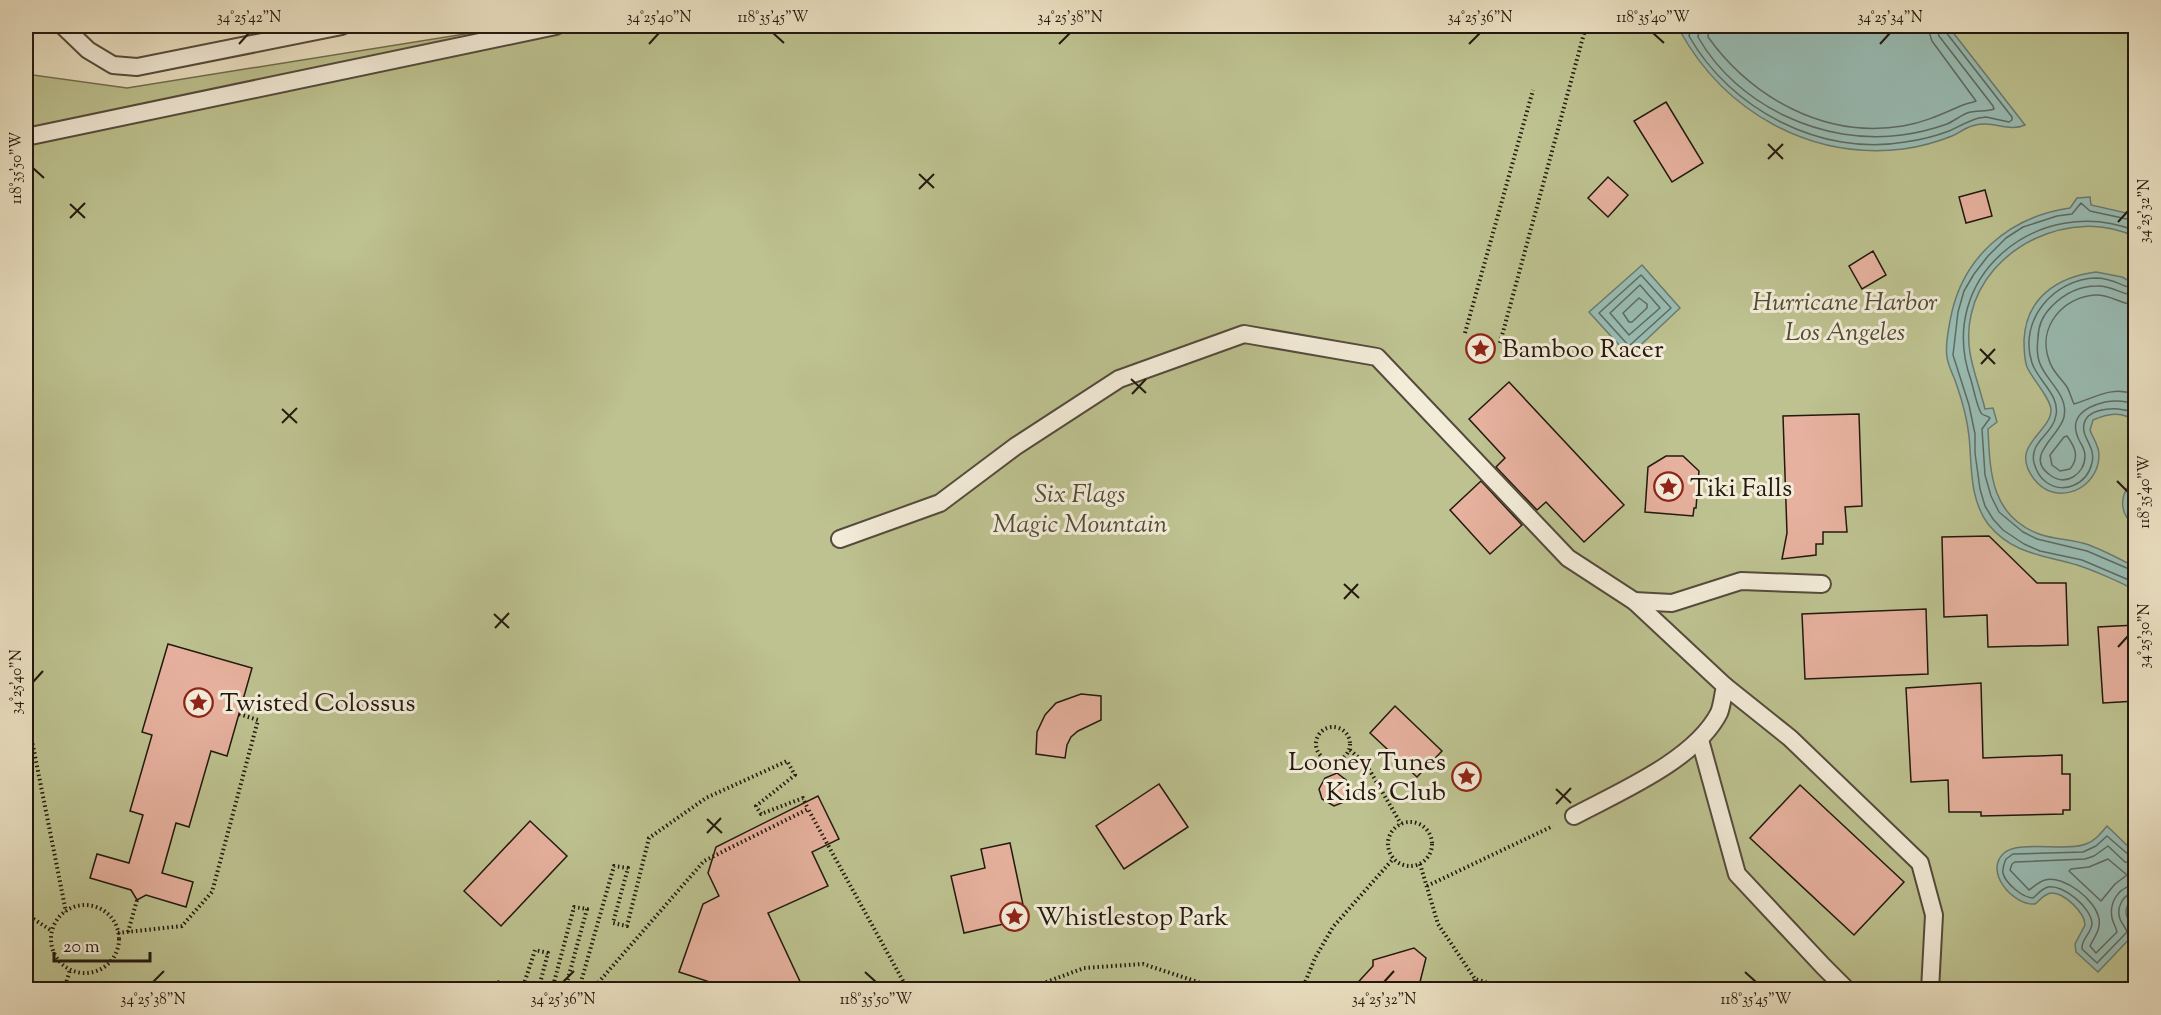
<svg xmlns="http://www.w3.org/2000/svg" width="2161" height="1015" font-family="'Sorts Mill Goudy',serif">
  <rect width="100%" height="100%" fill="#ece2c4"/>
  <filter id="stains"><feTurbulence type="fractalNoise" baseFrequency=".00333" numOctaves="4"/><feColorMatrix values="0 0 0 0 .2 0 0 0 0 .09 0 0 0 0 .02 0 0 0 .5 -.17"/></filter>
  <radialGradient id="worn" r=".72"><stop offset=".6" stop-color="#630" stop-opacity="0"/><stop offset="1" stop-color="#630" stop-opacity=".3"/></radialGradient>
  <!-- green -->
  <path fill="#bdc290" stroke="#706e4f" stroke-width="1.5" d="M514 26H2135V989L26 990V74L127 88Z"/>
  <!-- water -->
  <g fill="#99bdb5" stroke="#6a7b72" stroke-width="1.5">
    <path d="M1691 26H1948L2025 125C2008 133 1991 119 1972 126 1965 128 1959 133 1952 136 1937 142 1919 147 1903 149 1810 160 1725 112 1680 31Z"/>
    <path d="M2090 197 2091 205 2135 215V237C2073 206 1986 246 1971 315 1963 350 1977 376 1985 409L1993 408 1997 422 1988 429C1990 473 1991 516 2039 534 2055 540 2073 539 2089 545 2105 551 2120 559 2135 567V590C2120 582 2093 570 2077 565 2043 555 2012 554 1988 524 1969 498 1972 466 1969 436 1967 418 1962 400 1956 383 1953 374 1948 366 1947 357 1945 345 1948 333 1950 321 1961 258 2008 217 2070 208L2077 198Z"/>
    <path d="M1642 265 1680 308 1629 356 1589 312Z"/>
    <path d="M2096 272 2122 277 2135 284V422C2123 410 2107 414 2093 420L2090 430C2093 439 2099 445 2099 455 2099 489 2056 508 2034 479 2008 445 2051 433 2051 410 2051 399 2033 380 2027 367 2024 359 2024 349 2024 340 2026 298 2057 277 2096 272Z"/>
    <path d="M2135 480V526C2118 513 2119 492 2135 480Z"/>
    <path d="M2107 826 2135 853V897C2122 907 2124 918 2135 928V933L2098 972 2076 952 2075 944 2085 925C2085 913 2064 892 2051 893 2044 894 2040 900 2035 904 2014 906 1983 872 2004 853 2018 840 2067 852 2086 844 2095 841 2101 833 2107 826Z"/>
  </g>
  <g fill="none" stroke-linecap="round" stroke-linejoin="round">
    <!-- shore -->
    <g stroke="#5e6b62" stroke-width="1.5">
      <path d="M1692 26 1689 36C1730 109 1821 157 1905 142 1920 140 1936 136 1949 131 1960 126 1968 121 1979 118L1986 117 2009 122 2012 120V117L1945 31 1944 26"/>
      <path d="M1700 26 1698 37C1737 106 1824 146 1902 135 1917 133 1933 129 1947 124 1954 121 1960 116 1967 113 1976 110 1986 112 1994 109L1993 106 1939 36 1936 26"/>
      <path d="M1709 26 1708 37C1752 98 1825 139 1903 126 1926 122 1942 114 1963 105 1968 103 1972 103 1976 101L1932 41 1927 26"/>
      <path d="M2136 221 2090 211 2081 203 2072 214 2057 216 2023 227 2006 238 1988 256 1974 274 1964 291 1958 312 1953 355 1969 405 1975 434V453L1980 489 1985 506 1993 519 2003 530 2024 544 2040 551 2082 560 2136 583"/>
      <path d="M2136 231C2039 192 1934 277 1971 380 1973 387 1978 411 1982 414 1985 416 1988 416 1990 418L1982 429 1985 475 1991 496 1999 512 2023 532 2037 539 2087 551 2136 572"/>
      <path d="M1641 275 1671 308 1629 346 1599 313Z"/>
      <path d="M1640 285 1660 308 1629 335 1610 313Z"/>
      <path d="M2136 289C2122 287 2113 278 2096 278 2054 279 2018 320 2032 363 2038 381 2060 395 2056 415 2053 435 2029 441 2034 463 2036 470 2039 477 2046 482 2064 495 2087 484 2092 463 2096 446 2081 438 2084 424 2088 406 2123 406 2136 414"/>
      <path d="M2136 296C2122 295 2111 285 2097 286 2079 286 2064 294 2052 306 2043 315 2038 325 2038 338 2037 345 2037 354 2039 361 2045 381 2069 394 2064 417 2060 436 2023 456 2050 475 2066 487 2085 474 2085 456 2085 449 2082 446 2079 440 2068 417 2085 407 2105 402 2116 400 2125 400 2136 405"/>
      <path d="M1639 298 1647 304V308L1632 322H1629L1623 313Z"/>
      <path d="M2136 305C2121 305 2111 294 2095 295 2063 297 2037 327 2049 360 2052 371 2060 377 2067 387 2070 392 2071 398 2074 404 2095 398 2112 385 2136 395"/>
      <path d="M2067 436C2075 447 2080 457 2070 469L2060 471 2052 465 2050 455 2064 437Z"/>
      <path d="M2136 857 2130 856 2107 836 2096 846 2083 852 2013 854 2006 859C2004 864 2002 868 2003 873 2005 883 2023 898 2033 898 2038 894 2041 889 2048 887 2063 884 2092 908 2092 924 2091 934 2081 939 2082 949L2097 963 2127 932C2126 928 2122 924 2120 919 2116 907 2123 894 2136 892"/>
      <path d="M2108 859 2127 875 2115 884 2101 901 2069 871 2071 869 2089 867Z"/>
      <path d="M2136 864 2125 862 2108 846 2094 856 2085 859 2015 862 2012 864 2010 870 2029 890C2034 887 2038 882 2045 880 2064 875 2096 900 2099 919 2101 930 2094 937 2090 946L2096 953 2117 932C2116 927 2113 923 2112 918 2109 902 2119 886 2136 885"/>
    </g>
  </g>
  <!-- building -->
  <g fill="#e6b19e" stroke="#23190e" stroke-width="1.5">
    <path d="M1666 102 1703 163 1672 182 1634 121Z"/>
    <path d="M1608 177 1628 195 1608 217 1588 198Z"/>
    <path d="M1985 190 1992 216 1966 223 1959 197Z"/>
    <path d="M1873 251 1886 275 1862 289 1849 266Z"/>
    <path d="M1509 382 1624 505 1584 542 1546 502 1537 510 1496 467 1505 458 1469 419Z"/>
    <path d="M1859 414 1862 506 1845 507 1847 532H1823V544H1816V555L1782 559 1787 533 1783 416Z"/>
    <path d="M1666 456H1683L1699 471 1696 508H1694L1693 516 1645 512 1648 467Z"/>
    <path d="M1481 481 1522 525 1490 554 1450 510Z"/>
    <path d="M1989 536 2037 583H2066L2068 645 1988 647 1987 615 1944 617 1942 537Z"/>
    <path d="M1926 609 1928 674 1805 679 1802 614Z"/>
    <path d="M2136 625V701L2103 703 2098 627Z"/>
    <path d="M168 644 252 668 227 756 211 751 189 827 176 823 162 873 193 882 186 907 146 895 137 900 131 890 90 878 97 854 129 863 143 815 130 811 152 735 142 732Z"/>
    <path d="M1981 683 1983 758 2062 755V774H2070V810H2063V814L1981 816V812H1949L1948 780 1911 782 1906 688Z"/>
    <path d="M1081 694 1101 696V720L1078 731 1071 737 1067 745 1065 758 1036 754 1037 732 1045 715 1056 703Z"/>
    <path d="M1395 706 1442 751 1417 777 1370 733Z"/>
    <path d="M1337 773 1346 780 1349 792 1344 802 1334 806 1322 799 1319 789 1325 778Z"/>
    <path d="M1159 784 1188 827 1124 869 1096 826Z"/>
    <path d="M1800 785 1904 882 1854 935 1750 838Z"/>
    <path d="M818 796 839 839 812 852 828 886 768 913 804 990H713L710 982 679 972 703 904 719 896 708 873 716 847Z"/>
    <path d="M530 821 567 856 501 926 464 891Z"/>
    <path d="M1010 843 1026 919 964 933 951 876 985 868 981 849Z"/>
    <path d="M1414 948 1426 958 1418 990H1351L1373 966V960Z"/>
  </g>
  <g fill="none" stroke-linecap="round" stroke-linejoin="round">
    <defs>
      <g id="lane">
        <path d="M63 26 88 50 113 65 137 67 342 26"/>
        <path d="M26 137 556 26"/>
        <path d="M840 539 940 503 1016 446 1119 379 1244 334 1377 357 1568 558 1634 601 1725 686C1723 695 1722 706 1719 713 1695 760 1619 792 1574 816"/>
        <path d="M1634 601 1672 603 1741 581 1822 584"/>
        <path d="M1725 686 1790 738 1920 863 1934 915 1930 990"/>
        <path d="M1700 740 1737 874 1823 966 1847 990"/>
      </g>
    </defs>
    <!-- lane casing -->
    <use href="#lane" stroke="#554b3c" stroke-width="20"/>
    <!-- path -->
    <g stroke="#23190e" stroke-width="4" stroke-dasharray="1.5 3" stroke-linecap="butt">
      <path d="M1465 333 1533 90"/>
      <path d="M1500 343 1586 26"/>
      <circle cx="1333" cy="744" r="17"/>
      <path d="M26 732 32 741 66 912"/>
      <path d="M1350 750 1366 764 1401 824"/>
      <circle cx="1410" cy="844" r="22"/>
      <path d="M1420 864 1438 924 1475 979 1511 990"/>
      <path d="M1427 886 1553 826"/>
      <circle cx="85" cy="939" r="34"/>
      <path d="M26 914 52 931"/>
      <path d="M128 932 137 900"/>
      <path d="M118 933 182 926 212 892 258 720 239 714"/>
      <path d="M64 990 70 970"/>
      <path d="M494 990 497 982 508 984 506 990"/>
      <path d="M522 990 535 950 548 953 539 987 546 990"/>
      <path d="M552 990 574 907 587 909 566 986 579 989 614 866 628 868 613 923 627 926 649 838 706 798 787 761 795 775 756 806 761 814 803 798 808 809"/>
      <path d="M587 990 597 984 704 861 808 809 908 990"/>
      <path d="M1025 990 1084 968 1143 964 1198 982 1212 990"/>
      <path d="M1302 990 1315 958 1333 927 1393 859"/>
      <path d="M1473 990 1475 979"/>
    </g>
    <!-- lane -->
    <use href="#lane" stroke="#f3ecd9" stroke-width="16"/>
  </g>
  <!-- ticks -->
  <path fill="none" stroke="#23190e" stroke-width="2" d="M773 33 784 43M1653 33 1664 43M239 44 249 33M649 44 659 33M1059 44 1070 33M1469 44 1480 33M1880 44 1890 33M1768 144 1783 159M1768 159 1783 144M33 168 44 178M919 174 934 188M919 189 934 174M70 204 85 218M70 218 85 203M2118 222 2128 211M1980 349 1995 364M1981 364 1995 349M1131 379 1146 393M1132 394 1146 379M282 409 297 423M282 423 297 408M2117 481 2128 492M1344 584 1359 598M1344 599 1358 584M494 614 509 628M495 628 509 613M2118 647 2128 636M33 682 43 671M1556 789 1571 803M1556 804 1571 788M707 819 722 833M707 833 721 818M865 972 876 982M1745 972 1756 982M153 982 164 971M563 982 574 971M1384 982 1394 971"/>
  <!-- icons -->
  <defs>
    <symbol id="sight-ring" viewBox="-11 -11 22 22"><circle r="9.5" fill="#f3ecd9" stroke="#8f2418" stroke-width="1.5"/><path d="M0-6L1.8-2.2L6-1.7L2.9 1.2L3.7 5.4L0 3.3L-3.7 5.4L-2.9 1.2L-6-1.7L-1.8-2.2Z" fill="#8f2418"/></symbol>
  </defs>
  <g fill-rule="evenodd">
    <use href="#sight-ring" x="1464" y="332" width="33" height="33"/>
    <use href="#sight-ring" x="1652" y="470" width="33" height="33"/>
    <use href="#sight-ring" x="182" y="686" width="33" height="33"/>
    <use href="#sight-ring" x="1450" y="760" width="33" height="33"/>
    <use href="#sight-ring" x="998" y="900" width="33" height="33"/>
  </g>
  <g text-anchor="middle" stroke-width="6" stroke-linejoin="round" paint-order="stroke">
    <!-- park labels -->
    <g font-size="26" font-style="italic" fill="#514c35" stroke="#f3ecd9">
      <text x="1845" y="310">Hurricane Harbor<tspan x="1845" dy="30">Los Angeles</tspan></text>
      <text x="1080" y="502">Six Flags<tspan x="1080" dy="30">Magic Mountain</tspan></text>
    </g>
    <!-- poi labels -->
    <g font-size="26" fill="#23190e" stroke="#f3ecd9" text-anchor="start">
      <text x="1502" y="357">Bamboo Racer</text>
      <text x="1690" y="496">Tiki Falls</text>
      <text x="220" y="711">Twisted Colossus</text>
      <text x="1446" y="770" text-anchor="end">Looney Tunes<tspan x="1446" dy="30">Kids' Club</tspan></text>
      <text x="1036" y="925">Whistlestop Park</text>
    </g>
  </g>
  <!-- margin -->
  <rect width="2161" height="1015" fill="none" stroke="#ece2c4" stroke-width="66"/>
  <!-- scale -->
  <path d="M54 952v9h96v-9" fill="none" stroke="#23190e" stroke-width="3"/>
  <text x="63" y="952" font-size="18" fill="#23190e" stroke="#f3ecd9" stroke-width="4.5" paint-order="stroke">20 m</text>
  <rect x="33" y="33" width="2095" height="949" fill="none" stroke="#23190e" stroke-width="2"/>
  <g font-size="15" text-anchor="middle" fill="#23190e">
    <text x="249" y="22">34°25'42"N</text>
    <text x="659" y="22">34°25'40"N</text>
    <text x="773" y="22">118°35'45"W</text>
    <text x="1070" y="22">34°25'38"N</text>
    <text x="1480" y="22">34°25'36"N</text>
    <text x="1653" y="22">118°35'40"W</text>
    <text x="1890" y="22">34°25'34"N</text>
    <text transform="translate(16 168) rotate(-90)" y="5">118°35'50"W</text>
    <text transform="translate(2144 211) rotate(-90)" y="5">34°25'32"N</text>
    <text transform="translate(2144 492) rotate(-90)" y="5">118°35'40"W</text>
    <text transform="translate(2144 636) rotate(-90)" y="5">34°25'30"N</text>
    <text transform="translate(16 682) rotate(-90)" y="5">34°25'40"N</text>
    <text x="153" y="1004">34°25'38"N</text>
    <text x="563" y="1004">34°25'36"N</text>
    <text x="876" y="1004">118°35'50"W</text>
    <text x="1384" y="1004">34°25'32"N</text>
    <text x="1756" y="1004">118°35'45"W</text>
  </g>
  <rect width="100%" height="100%" filter="url(#stains)"/>
  <rect width="100%" height="100%" fill="url(#worn)"/>
</svg>
